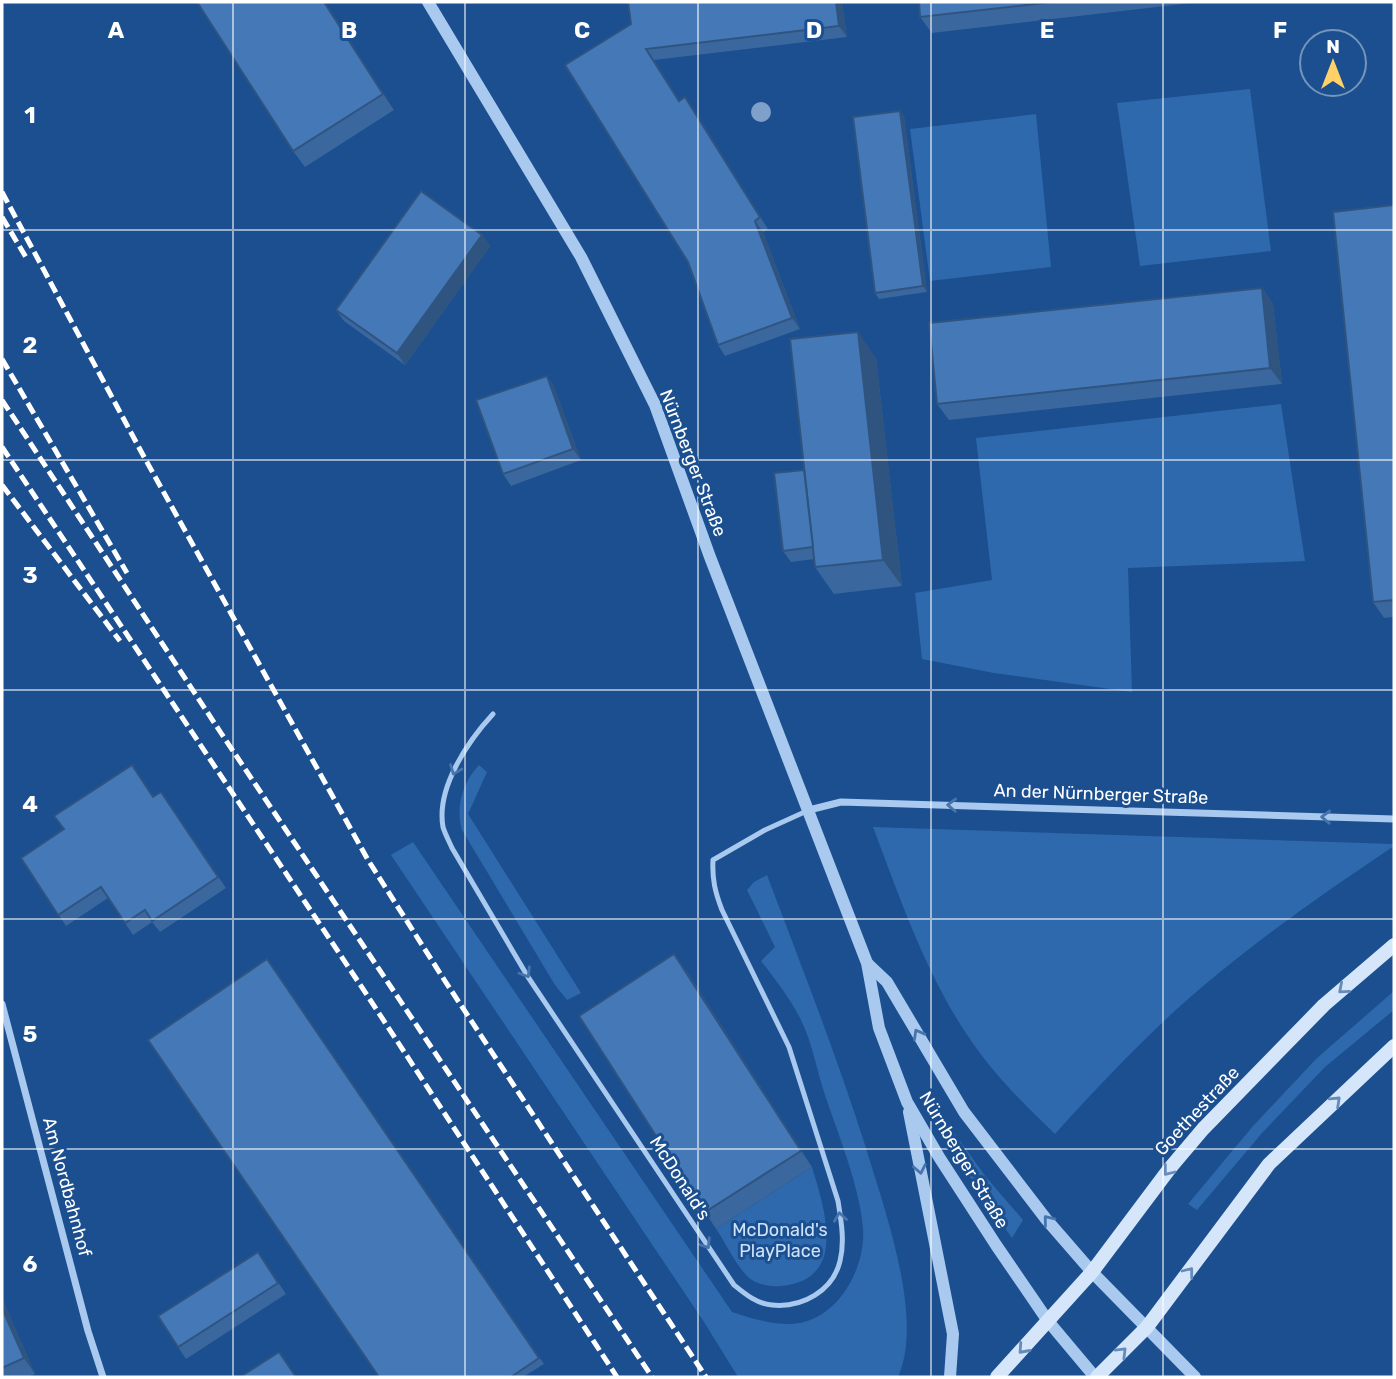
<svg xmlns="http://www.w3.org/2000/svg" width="1396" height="1379" font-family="Rubik,sans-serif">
  <rect width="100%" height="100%" fill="#1b4f8f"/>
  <!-- green -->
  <g fill="#2e69ad">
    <path d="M1250 89 1271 251 1140 266 1117 103Z"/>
    <path d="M1036 114 1051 267 930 281 910 129Z"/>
    <path d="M1281 404 1305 561 1128 568 1132 692 994 673 922 659 915 593 992 580 976 438Z"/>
    <path d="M479 765 487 772 468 814 581 993 567 1000 555 985 462 830C455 807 463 782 479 765Z"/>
    <path d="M873 827 1394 844V846C1315 899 1236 954 1166 1019 1127 1056 1091 1094 1055 1134 1025 1105 996 1077 972 1042 927 978 901 901 873 827Z"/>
    <path d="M413 842 732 1312C750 1318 770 1324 790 1324 836 1323 866 1270 863 1228 859 1183 837 1132 823 1089 816 1066 811 1039 800 1018 789 997 775 979 761 961L775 947 747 890 754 882 767 875C801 965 836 1054 865 1145 883 1205 925 1318 898 1377H738L704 1322 391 855Z"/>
    <path d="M1394 991V1010L1325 1067 1262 1133 1197 1210 1188 1204 1253 1126 1317 1058Z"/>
    <path d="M939 1112 986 1177 1023 1220 1012 1238 976 1187 932 1116Z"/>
    <path d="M812 1167C825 1210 848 1280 781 1286 769 1287 754 1284 746 1275 734 1262 726 1243 716 1229Z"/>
  </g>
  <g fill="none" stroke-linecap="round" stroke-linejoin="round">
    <!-- service -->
    <path stroke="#a9c9ee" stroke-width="5" d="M493 714C468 741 436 788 443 827 445 834 449 841 452 848L528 977 734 1285C745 1294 757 1304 772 1305 802 1308 833 1291 840 1261 845 1241 841 1220 838 1201L789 1047 722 910C715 892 712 879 713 860L765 830 809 810"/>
    <!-- minor -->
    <g stroke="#a9c9ee" stroke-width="7">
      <path d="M809 810 841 802 1394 819"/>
      <path d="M2 1004 88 1331 103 1377"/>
    </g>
    <!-- tertiary -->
    <g stroke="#a9c9ee" stroke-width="12">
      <path d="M428 2 581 257 655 405 710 557 867 963 879 1028 907 1102 939 1157 996 1245 1048 1321 1095 1377"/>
      <path d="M868 964 887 982 964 1112 1046 1219 1092 1272 1195 1377"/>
      <path d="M909 1112 953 1334 950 1377"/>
    </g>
    <!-- secondary -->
    <g stroke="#d6e6fa" stroke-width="14">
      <path d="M997 1377 1092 1272 1170 1168 1203 1129 1324 1005 1394 945"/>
      <path d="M1097 1377 1147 1327 1269 1164 1394 1046"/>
    </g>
    <!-- rail -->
    <g stroke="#fff" stroke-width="5" stroke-dasharray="12 5" stroke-linecap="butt">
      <path d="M2 192 143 455 368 860 445 981 706 1377"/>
      <path d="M2 217 27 259"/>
      <path d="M2 359 127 573"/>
      <path d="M2 400 221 733 652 1377"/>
      <path d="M2 447 367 995 617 1377"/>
      <path d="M2 485 120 641"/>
    </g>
  </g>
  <!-- trees -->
  <circle fill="#7ea0ca" cx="761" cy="112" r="10"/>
  <!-- wall -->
  <g fill="#3a679d">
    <path d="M325 2 394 110 305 167 293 151Z"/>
    <path d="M842 2 847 37 654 60 679 101 685 97 693 108 768 229 763 232 800 329 725 356 718 345 688 262 565 65Z"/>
    <path d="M919 2H1200L932 33 920 17Z"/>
    <path d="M900 111 904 117 927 292 879 299 875 293Z"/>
    <path d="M1394 205V617L1384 618 1373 602Z"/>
    <path d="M482 235 490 246 405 365 344 321 336 310Z"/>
    <path d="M1262 288 1273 304 1282 384 949 420 937 404Z"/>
    <path d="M876 358 902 586 834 594 815 567 814 559 791 562 783 551 804 470Z"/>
    <path d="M547 376 554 387 581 460 511 486 503 474Z"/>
    <path d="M161 792 226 888 160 932 152 922 133 935 108 898 66 926 21 858 64 829 153 797Z"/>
    <path d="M267 959 544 1364 523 1377H379Z"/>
    <path d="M686 970 812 1167 716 1229 705 1212Z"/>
    <path d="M258 1252 286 1294 186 1359 178 1347Z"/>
    <path d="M2 1298 35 1374 28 1377H2Z"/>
  </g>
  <!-- shaded-wall -->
  <g fill="#305480">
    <path d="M324 2H325L394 110 383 94Z"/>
    <path d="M836 2H842L847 37 839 26Z"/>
    <path d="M685 97 693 108 768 229 760 217Z"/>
    <path d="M900 111 904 117 927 292 923 286Z"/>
    <path d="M755 221 763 232 800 329 792 318Z"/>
    <path d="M482 235 490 246 405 365 397 353Z"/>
    <path d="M1262 288 1273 304 1282 384 1270 368Z"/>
    <path d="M858 332 876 358 902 586 883 560Z"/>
    <path d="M547 376 554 387 581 460 573 449Z"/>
    <path d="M674 954 686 970 812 1167 801 1151Z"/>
    <path d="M2 1298 35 1374 24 1358 2 1308Z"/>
  </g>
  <!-- building -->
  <g fill="#4478b7" stroke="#305480" stroke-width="2">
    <path d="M197 2H324L383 94 293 151Z"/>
    <path d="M628 2H836L839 26 646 49 679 101 685 97 760 217 755 221 792 318 718 345 688 262 565 65 631 24Z"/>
    <path d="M919 2H1053L920 17Z"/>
    <path d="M900 111 923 286 875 293 853 117Z"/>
    <path d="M421 191 482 235 397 353 336 310Z"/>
    <path d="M1394 205V600L1373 602 1333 212Z"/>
    <path d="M1262 288 1270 368 937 404 929 323Z"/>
    <path d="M858 332 883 560 815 567 790 339Z"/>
    <path d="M547 376 573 449 503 474 476 400Z"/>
    <path d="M804 470 813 547 783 551 774 473Z"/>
    <path d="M132 765 153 797 161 792 218 877 152 921 145 910 125 923 101 887 58 915 21 858 64 829 54 816Z"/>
    <path d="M674 954 801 1151 705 1212 579 1016Z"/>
    <path d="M267 959 539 1358 511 1377H379L148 1040Z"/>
    <path d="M258 1252 278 1283 178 1347 158 1316Z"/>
    <path d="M2 1308 24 1358 2 1368Z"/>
    <path d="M279 1352 296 1377H240Z"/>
  </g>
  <!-- one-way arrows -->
  <defs><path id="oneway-chevron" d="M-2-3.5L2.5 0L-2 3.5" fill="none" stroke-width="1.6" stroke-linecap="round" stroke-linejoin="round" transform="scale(1.75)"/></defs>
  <g stroke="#4674ac">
    <use href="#oneway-chevron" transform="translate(455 770) rotate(111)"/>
    <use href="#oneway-chevron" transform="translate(952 805) rotate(-178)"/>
    <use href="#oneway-chevron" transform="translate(1326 817) rotate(-178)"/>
    <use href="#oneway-chevron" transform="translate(526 973) rotate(58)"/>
    <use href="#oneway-chevron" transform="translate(918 1034) rotate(-119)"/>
    <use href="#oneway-chevron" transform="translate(920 1169) rotate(79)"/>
    <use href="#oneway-chevron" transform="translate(840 1217) rotate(-98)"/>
    <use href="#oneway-chevron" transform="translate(1048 1220) rotate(-129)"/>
    <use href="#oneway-chevron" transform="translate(706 1244) rotate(57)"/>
  </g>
  <g stroke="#668bba">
    <use href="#oneway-chevron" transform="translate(1343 989) rotate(139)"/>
    <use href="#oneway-chevron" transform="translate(1336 1101) rotate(-43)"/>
    <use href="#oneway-chevron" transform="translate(1168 1171) rotate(128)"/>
    <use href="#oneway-chevron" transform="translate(1189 1272) rotate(-52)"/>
    <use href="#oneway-chevron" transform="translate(1023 1349) rotate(132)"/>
    <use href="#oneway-chevron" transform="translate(1122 1352) rotate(-45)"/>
  </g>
  <!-- grid -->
  <path fill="none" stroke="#fff" stroke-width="2" stroke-opacity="0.55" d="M233 2V1377M465 2V1377M698 2V1377M931 2V1377M1163 2V1377M2 230H1394M2 460H1394M2 690H1394M2 919H1394M2 1149H1394"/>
  <g text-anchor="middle" stroke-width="6" stroke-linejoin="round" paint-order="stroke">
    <!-- street labels -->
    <g font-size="18" fill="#fff" stroke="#1b4f8f">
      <text transform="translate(693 463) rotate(69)" y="6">Nürnberger Straße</text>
      <text transform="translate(1101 794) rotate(2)" y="6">An der Nürnberger Straße</text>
      <text transform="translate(1197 1111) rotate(-47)" y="6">Goethestraße</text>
      <text transform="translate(964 1160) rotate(59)" y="6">Nürnberger Straße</text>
      <text transform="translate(680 1178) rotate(57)" y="6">McDonald's</text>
      <text transform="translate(67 1187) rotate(75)" y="6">Am Nordbahnhof</text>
    </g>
    <!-- park labels -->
    <g font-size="18" fill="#cfe3fa" stroke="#1b4f8f">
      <text x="780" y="1236">McDonald's<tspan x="780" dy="21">PlayPlace</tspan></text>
    </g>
  </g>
  <g font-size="23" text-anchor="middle" font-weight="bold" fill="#fff" stroke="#1b4f8f" stroke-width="6" stroke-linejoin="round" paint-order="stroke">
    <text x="116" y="38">A</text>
    <text x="349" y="38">B</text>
    <text x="582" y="38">C</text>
    <text x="814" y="38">D</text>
    <text x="1047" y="38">E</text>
    <text x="1280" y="38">F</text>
    <text x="30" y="123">1</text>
    <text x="30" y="353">2</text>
    <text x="30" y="583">3</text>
    <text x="30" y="812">4</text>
    <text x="30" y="1042">5</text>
    <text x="30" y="1272">6</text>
  </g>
  <!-- border -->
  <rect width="1396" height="1379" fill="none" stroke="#ffffff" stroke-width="7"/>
  <!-- north arrow -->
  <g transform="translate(1333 63)"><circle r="33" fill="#1b4f8f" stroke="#7695bc" stroke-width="2"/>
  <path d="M0-5L12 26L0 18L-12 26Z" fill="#ffd166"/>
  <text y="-10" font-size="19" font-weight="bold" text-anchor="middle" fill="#ffffff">N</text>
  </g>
</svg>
